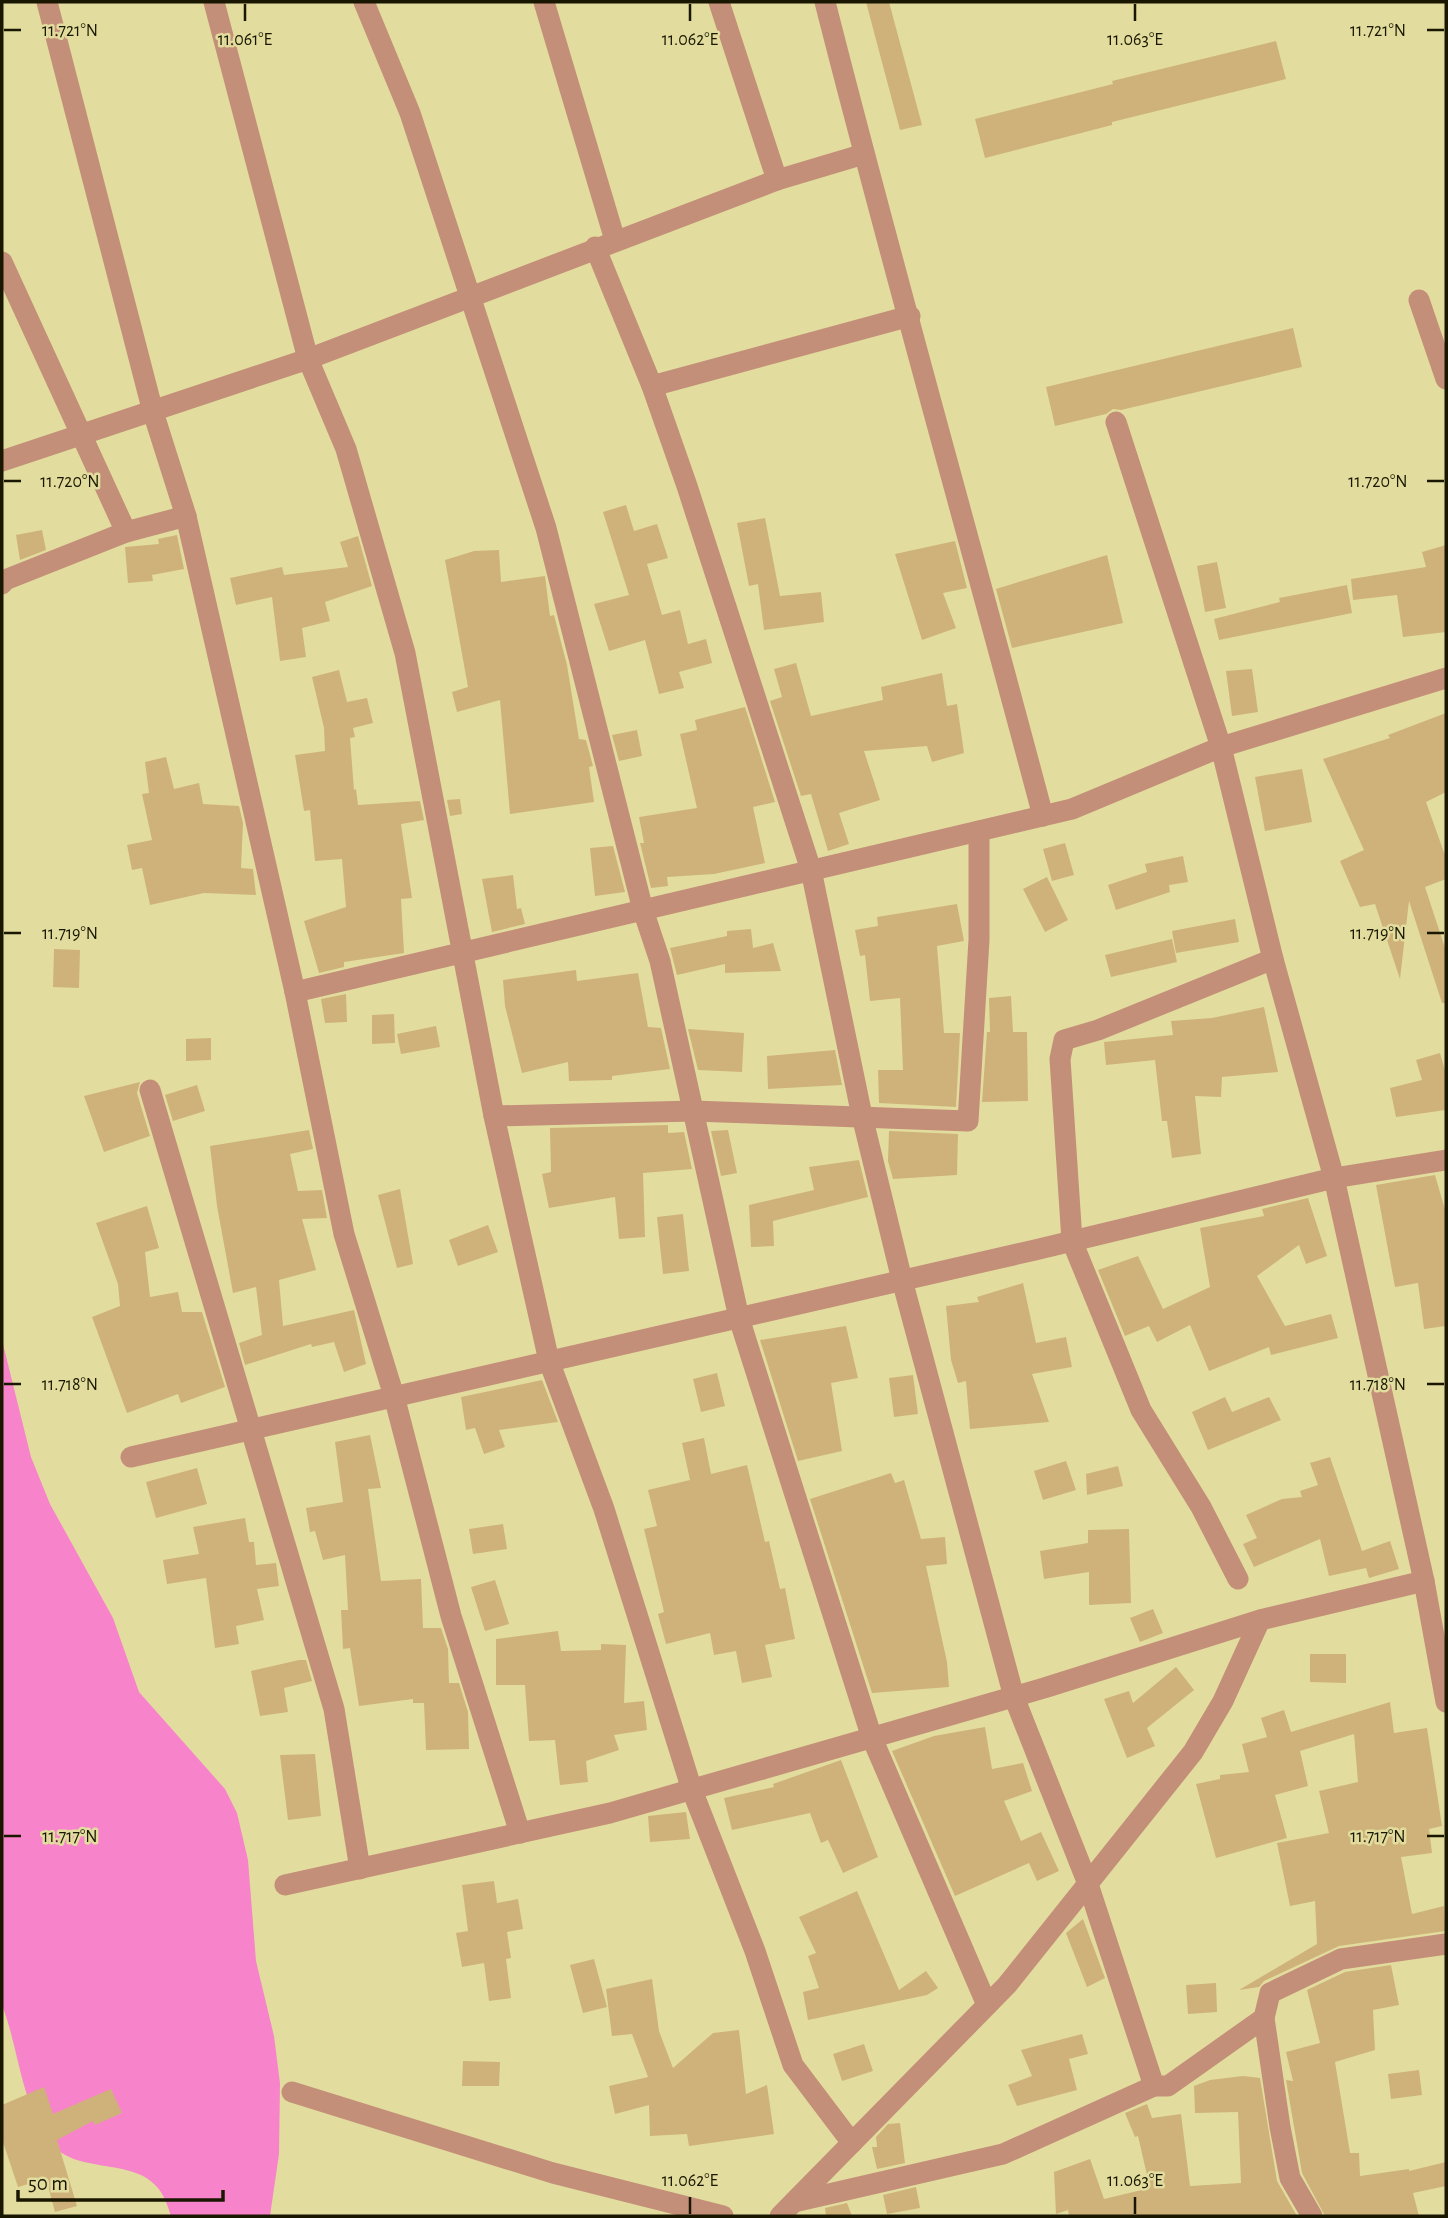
<svg xmlns="http://www.w3.org/2000/svg" width="1448" height="2218" font-family="'Alegreya Sans',sans-serif">
  <rect width="100%" height="100%" fill="#e2dd9e"/>
  <!-- water -->
  <path fill="#f784cb" d="M2 1340 31 1457 50 1504 113 1618 139 1692 225 1789 237 1813 248 1860 256 1961 274 2036 280 2083 279 2154 270 2216H171C168 2207 164 2194 157 2187 132 2157 74 2175 50 2142 21 2104 19 2049 2 2005Z"/>
  <!-- building -->
  <g fill="#cfb27a">
    <path d="M866 2H889L922 125 900 130Z"/>
    <path d="M1276 41 1286 79 1112 122V125L985 158 975 119 1113 84 1112 81Z"/>
    <path d="M1293 328 1302 367 1121 410 1113 409 1106 414 1055 426 1046 387Z"/>
    <path d="M626 505 634 531 657 524 668 558 647 564 662 615 680 610 688 644 706 639 712 663 679 672 684 688 659 694 645 640 609 651 594 604 629 595 603 512Z"/>
    <path d="M765 518 780 596 821 592 824 622 764 630 758 584 749 586 737 523Z"/>
    <path d="M42 530 46 550 20 560 16 535Z"/>
    <path d="M177 535 184 569 152 575 153 581 128 583 125 547 159 544 158 539Z"/>
    <path d="M358 536 372 586 325 602 330 621 302 628 306 657 280 661 272 597 236 605 230 578 282 567 284 575 348 567 340 542Z"/>
    <path d="M955 541 967 588 943 593 956 628 922 640 895 554Z"/>
    <path d="M1446 545V632L1403 637 1397 595 1353 600 1351 579 1426 567 1422 552Z"/>
    <path d="M499 550 501 582 545 576 550 616 554 615 567 665 579 739 586 740 593 766 589 767 594 802 510 814 500 700 457 712 452 692 468 687 445 560 474 551Z"/>
    <path d="M1107 555 1123 623 1012 648 996 589Z"/>
    <path d="M1217 562 1226 608 1205 612 1197 566Z"/>
    <path d="M1347 585 1352 613 1219 640 1214 619 1280 602 1279 598Z"/>
    <path d="M796 663 811 716 883 700 881 687 942 673 947 706 957 704 964 753 932 762 927 746 864 751 880 800 839 813 849 844 828 851 811 794 801 796 770 701 782 697 774 669Z"/>
    <path d="M1252 669 1258 712 1232 716 1226 671Z"/>
    <path d="M339 670 347 702 367 698 373 723 353 728 355 737 350 738 354 790 356 789 358 805 420 801 424 820 401 824 412 898 401 899 404 953 344 962V967L319 973 304 921 346 907 342 859 315 861 310 810 304 811 295 755 325 751 324 728 312 677Z"/>
    <path d="M745 707 775 802 753 807 765 863 714 874 667 877 668 886 651 888 640 843H644L639 817 697 808 680 734 697 730 695 720Z"/>
    <path d="M1446 713V792L1426 802 1446 858V879L1425 887 1446 951V1003H1442L1409 901 1400 979 1375 904 1360 907 1340 861 1364 850 1323 759 1390 738 1388 735Z"/>
    <path d="M637 730 642 756 619 761 612 735Z"/>
    <path d="M166 757 174 789 199 783 203 804 239 806 243 823 241 868 253 869 256 895 204 893 150 905 142 868 132 870 127 845 152 840 142 794 149 793 145 762Z"/>
    <path d="M1302 769 1312 822 1265 831 1255 777Z"/>
    <path d="M460 799 462 814 450 816 447 800Z"/>
    <path d="M1065 843 1074 875 1052 881 1043 849Z"/>
    <path d="M613 846 625 892 595 896 590 848Z"/>
    <path d="M1183 856 1188 882 1169 885 1170 892 1116 910 1108 885 1147 872 1145 864Z"/>
    <path d="M513 875 517 909 521 908 525 924 492 932 482 879Z"/>
    <path d="M1047 877 1068 920 1045 932 1023 889Z"/>
    <path d="M957 904 964 941 937 946 944 1033H960L956 1107 879 1103 878 1070H903L900 998 870 1001 865 955 860 956 855 930 878 926 877 917Z"/>
    <path d="M1235 919 1239 942 1176 953 1172 931Z"/>
    <path d="M751 929 753 948 773 943 781 971 725 973V964L677 975 670 948 727 936V931Z"/>
    <path d="M1172 939 1177 962 1111 977 1105 955Z"/>
    <path d="M54 949 80 950 79 988 53 987Z"/>
    <path d="M576 970 577 981 638 973 648 1027 661 1028 670 1069 612 1076V1080L569 1081 568 1062 522 1073 505 1006 503 980Z"/>
    <path d="M346 994 347 1022 325 1023 321 999Z"/>
    <path d="M1011 996 1013 1032H1027L1028 1101 982 1102 987 1032H990L989 998Z"/>
    <path d="M1264 1007 1278 1072 1222 1077 1221 1097 1195 1096 1201 1154 1172 1158 1167 1121H1162L1155 1060 1106 1065 1104 1042 1173 1035 1171 1021 1212 1018Z"/>
    <path d="M394 1014 395 1043 372 1044V1015Z"/>
    <path d="M436 1026 440 1047 401 1054 397 1034Z"/>
    <path d="M688 1029 744 1033 742 1072 698 1070Z"/>
    <path d="M211 1038V1060L186 1061V1039Z"/>
    <path d="M835 1050 842 1085 768 1089 767 1056Z"/>
    <path d="M1440 1053 1446 1074V1110L1396 1117 1390 1088 1422 1080 1416 1060Z"/>
    <path d="M140 1082 137 1093 150 1136 104 1152 84 1096Z"/>
    <path d="M197 1085 205 1111 173 1121 165 1095Z"/>
    <path d="M668 1125V1133L684 1132 692 1169 643 1173 645 1237 619 1239 615 1197 549 1208 542 1174 551 1172 550 1128Z"/>
    <path d="M309 1130 313 1149 290 1154 298 1191 322 1190 327 1218 302 1219 316 1270 279 1280 283 1326 354 1310 366 1364 344 1372 334 1342 312 1347 311 1344 245 1365 239 1343 262 1335 256 1287 233 1293 217 1206 210 1146Z"/>
    <path d="M728 1130 737 1173 721 1176 711 1131Z"/>
    <path d="M889 1131 958 1134 957 1175 893 1179 888 1161Z"/>
    <path d="M859 1160 868 1197 773 1221 774 1246 751 1247 749 1205 814 1190 809 1167Z"/>
    <path d="M1435 1175 1446 1213V1326L1424 1329 1418 1283 1395 1287 1376 1185Z"/>
    <path d="M400 1189 413 1264 397 1268 378 1195Z"/>
    <path d="M1308 1198 1327 1256 1306 1264 1299 1245 1257 1276 1285 1326 1331 1314 1338 1338 1271 1355 1269 1347 1209 1371 1190 1325 1157 1342 1149 1326 1125 1336 1098 1270 1138 1256 1163 1309 1210 1287 1200 1228 1264 1216 1262 1209Z"/>
    <path d="M147 1206 159 1248 145 1252 150 1297 178 1292 182 1312H202L225 1387 181 1403 178 1394 127 1413 92 1317 120 1306 118 1284 96 1223Z"/>
    <path d="M683 1214 689 1271 663 1274 657 1217Z"/>
    <path d="M488 1225 498 1252 458 1266 449 1240Z"/>
    <path d="M1023 1283 1036 1343 1066 1337 1072 1367 1032 1374 1049 1422 970 1429 966 1381 958 1383 951 1360 946 1306 979 1302 977 1297Z"/>
    <path d="M846 1326 858 1378 831 1383 842 1451 798 1461 760 1340Z"/>
    <path d="M717 1373 725 1406 701 1412 693 1379Z"/>
    <path d="M913 1375 918 1414 894 1417 889 1378Z"/>
    <path d="M542 1380 558 1422 499 1430 505 1447 484 1454 475 1428 466 1430 461 1397Z"/>
    <path d="M1225 1397 1232 1412 1269 1397 1281 1420 1208 1450 1192 1412Z"/>
    <path d="M370 1435 381 1488 368 1489 381 1581 421 1579 423 1628H441L448 1649 449 1683H459L468 1712 469 1749 426 1750 424 1703H413V1699L359 1706 350 1648 343 1649 341 1610H348L345 1555 323 1560 315 1531 310 1532 306 1508 343 1502 335 1442Z"/>
    <path d="M704 1438 711 1474 747 1465 765 1542 769 1541 780 1589 785 1588 795 1639 765 1645 772 1677 742 1683 736 1651 714 1655 710 1633 666 1644 658 1614 664 1612 644 1529 657 1526 648 1490 690 1480 682 1443Z"/>
    <path d="M1330 1457 1362 1551 1390 1541 1399 1569 1369 1578 1366 1568 1329 1576 1320 1539 1254 1567 1243 1544 1257 1538 1246 1515 1282 1499 1302 1497 1300 1491 1318 1485 1310 1463Z"/>
    <path d="M1066 1461 1076 1490 1043 1500 1034 1471Z"/>
    <path d="M1118 1466 1123 1486 1087 1495 1086 1474Z"/>
    <path d="M197 1468 207 1504 156 1518 146 1482Z"/>
    <path d="M891 1473 895 1483 904 1480 921 1539 945 1537 947 1564 926 1566 947 1662 949 1687 872 1693 810 1499Z"/>
    <path d="M245 1518 249 1542H254L256 1565 276 1563 279 1586 257 1589 264 1620 236 1626 239 1644 215 1648 206 1578 167 1584 163 1560 199 1554 193 1527Z"/>
    <path d="M503 1524 507 1549 473 1554 469 1529Z"/>
    <path d="M1129 1529 1131 1603 1089 1605V1572L1044 1579 1040 1551 1088 1543V1530Z"/>
    <path d="M495 1580 509 1624 485 1631 471 1587Z"/>
    <path d="M1153 1609 1163 1633 1140 1642 1130 1618Z"/>
    <path d="M558 1631 561 1651 601 1650V1644L626 1645 624 1703 644 1701 647 1730 614 1735 619 1750 586 1761 588 1782 560 1785 555 1740 529 1741 525 1685H496V1639Z"/>
    <path d="M1310 1654H1346V1683L1310 1682Z"/>
    <path d="M299 1660H306L312 1681 284 1688 288 1712 260 1716 251 1671Z"/>
    <path d="M1176 1667 1194 1690 1147 1728 1155 1746 1127 1758 1104 1699 1129 1691 1133 1703Z"/>
    <path d="M1390 1702 1394 1733 1427 1728 1442 1826 1429 1829 1432 1853 1401 1857 1412 1914 1444 1906 1445 1931 1339 1946 1264 1981 1259 1987 1239 1990 1317 1944 1315 1901 1290 1906 1277 1843 1329 1833 1319 1791 1358 1782 1354 1734 1300 1751 1308 1786 1275 1795 1287 1838 1216 1858 1196 1784 1220 1779V1775L1249 1772 1242 1744 1267 1737 1261 1718 1284 1710 1291 1732Z"/>
    <path d="M985 1727 992 1769 1023 1763 1032 1791 1004 1801 1021 1841 1041 1832 1059 1871 1037 1881 1029 1863 955 1896 892 1751 934 1736Z"/>
    <path d="M315 1754 321 1816 288 1820 280 1755Z"/>
    <path d="M841 1760 878 1857 843 1873 828 1840 821 1843 810 1813 732 1830 724 1798 774 1787 773 1784Z"/>
    <path d="M686 1812 690 1839 650 1842 648 1816Z"/>
    <path d="M494 1881 497 1903 518 1899 523 1929 507 1932 511 1958 506 1959 511 1998 489 2001 484 1963 462 1967 456 1933 468 1931 462 1885Z"/>
    <path d="M857 1891 899 1990 926 1971 938 1988 927 1995 808 2020 803 1992 819 1988 808 1956 816 1953 799 1917Z"/>
    <path d="M1083 1919 1105 1978 1087 1987 1066 1933Z"/>
    <path d="M594 1959 607 2007 583 2013 570 1965Z"/>
    <path d="M1391 1965 1399 2005 1373 2010 1375 2050 1335 2062 1350 2153H1359L1360 2176 1409 2169V2171L1446 2162V2186L1413 2193 1419 2216H1325L1302 2173 1286 2080 1293 2081 1286 2052 1320 2043 1307 1990 1345 1972Z"/>
    <path d="M652 1979 659 2031 673 2068 713 2033 739 2030 746 2094 767 2085 774 2134 689 2146 687 2134 650 2136 649 2105 615 2114 609 2086 648 2077 632 2034 612 2036 606 1989Z"/>
    <path d="M1216 1983 1217 2012 1188 2014 1186 1985Z"/>
    <path d="M1082 2034 1088 2054 1069 2059 1077 2090 1017 2106 1008 2085 1032 2076 1021 2050Z"/>
    <path d="M864 2044 873 2071 842 2081 833 2054Z"/>
    <path d="M463 2061 500 2062 499 2086H462Z"/>
    <path d="M1419 2070 1422 2095 1391 2099 1388 2074Z"/>
    <path d="M1243 2076 1260 2078 1277 2181 1297 2216H1069L1068 2210 1056 2214 1054 2172 1090 2159 1104 2199 1150 2188 1138 2136 1135 2137 1125 2113 1147 2104 1152 2118 1181 2114 1190 2186 1241 2183 1238 2112 1195 2113 1194 2086 1210 2080Z"/>
    <path d="M44 2087 53 2114 111 2089 122 2113 95 2125 93 2121 57 2140 77 2206 55 2212 46 2179 18 2187 2 2139V2105Z"/>
    <path d="M900 2123 905 2163 877 2169 872 2147H877L876 2137 888 2124Z"/>
    <path d="M916 2187 920 2208 887 2214 883 2195Z"/>
    <path d="M847 2203 852 2216H826L825 2208Z"/>
  </g>
  <g fill="none" stroke-linecap="round" stroke-linejoin="round">
    <!-- minor -->
    <g stroke="#c48f79" stroke-width="21">
      <path d="M47 2 153 412 186 516 295 992 344 1234 394 1396 451 1616 520 1833"/>
      <path d="M214 2 308 359 346 449 405 653 494 1116 549 1361 604 1509 692 1790 755 1951 793 2065 852 2143"/>
      <path d="M364 2 410 113 546 528 643 910 660 961 739 1318 872 1738 987 2005"/>
      <path d="M544 2 615 240"/>
      <path d="M719 2 777 180"/>
      <path d="M825 2C894 274 971 544 1043 816"/>
      <path d="M595 247 652 386 687 486 811 870 862 1116 902 1280 1014 1697 1088 1884 1154 2086"/>
      <path d="M2 262 126 532"/>
      <path d="M1419 300 1446 379"/>
      <path d="M652 386 910 316"/>
      <path d="M1116 422 1221 747 1273 959 1334 1178 1424 1581 1446 1702"/>
      <path d="M2 461 308 359 777 180 864 154"/>
      <path d="M2 584 5 580 126 532 186 516"/>
      <path d="M295 992 1072 809 1221 747 1446 678"/>
      <path d="M150 1090 334 1709 360 1869"/>
      <path d="M494 1116 693 1111 968 1121 979 940V831"/>
      <path d="M131 1457 1035 1250 1334 1178 1446 1160"/>
      <path d="M1238 1579 1201 1507 1141 1410 1072 1241 1060 1059 1064 1040 1098 1030 1273 959"/>
      <path d="M285 1885 610 1813 1044 1688 1260 1620 1424 1581"/>
      <path d="M292 2092 553 2173 723 2216"/>
      <path d="M794 2202 1003 2154 1154 2086H1168L1264 2018"/>
      <path d="M780 2216 1007 1985 1193 1752 1223 1701 1260 1620"/>
      <path d="M1312 2216 1290 2178 1280 2127 1264 2018 1270 1993 1341 1959 1446 1944"/>
    </g>
  </g>
  <!-- ticks -->
  <path fill="none" stroke="#1a1701" stroke-width="2.5" d="M245 4V21M690 4V21M1135 4V21M4 30H21M1427 30H1444M4 481H21M1427 481H1444M4 933H21M1427 933H1444M4 1384H21M1427 1384H1444M4 1836H21M1427 1836H1444M690 2197V2214M1135 2197V2214"/>
  <g font-size="18" text-anchor="middle" fill="#1a1701" stroke="#e2dd9e" stroke-width="5" stroke-linejoin="round" paint-order="stroke">
    <text x="70" y="36">11.721°N</text>
    <text x="1378" y="36">11.721°N</text>
    <text x="245" y="45">11.061°E</text>
    <text x="690" y="45">11.062°E</text>
    <text x="1135" y="45">11.063°E</text>
    <text x="70" y="487">11.720°N</text>
    <text x="1378" y="487">11.720°N</text>
    <text x="70" y="939">11.719°N</text>
    <text x="1378" y="939">11.719°N</text>
    <text x="70" y="1390">11.718°N</text>
    <text x="1378" y="1390">11.718°N</text>
    <text x="70" y="1842">11.717°N</text>
    <text x="1378" y="1842">11.717°N</text>
    <text x="690" y="2186">11.062°E</text>
    <text x="1135" y="2186">11.063°E</text>
  </g>
  <!-- border -->
  <rect width="1448" height="2218" fill="none" stroke="#1a1701" stroke-width="7"/>
  <!-- scale -->
  <path d="M18 2190v10h205v-10" fill="none" stroke="#1a1701" stroke-width="3.5"/>
  <text x="28" y="2190" font-size="21" fill="#1a1701" stroke="#e2dd9e" stroke-width="5" paint-order="stroke">50 m</text>
</svg>
